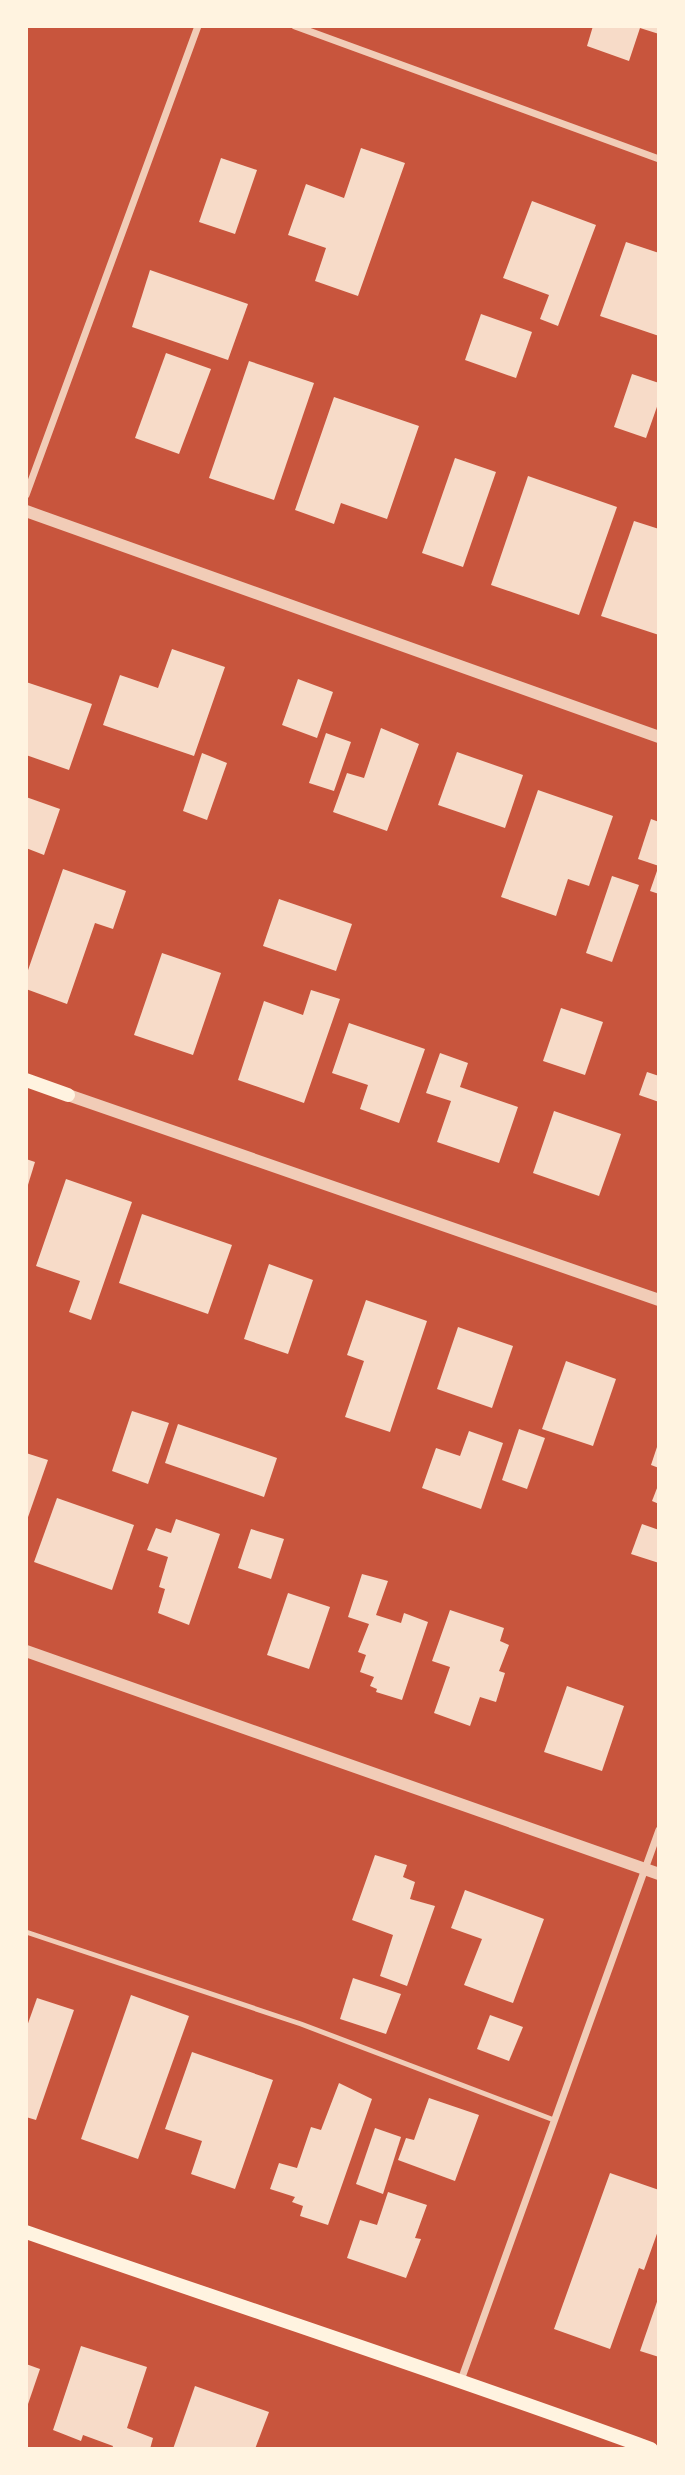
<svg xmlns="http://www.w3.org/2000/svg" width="685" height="2475" font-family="Poppins,sans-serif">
  <rect width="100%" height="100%" fill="#c8553d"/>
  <!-- building -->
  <g fill="#f7dbc8">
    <path d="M593 26H659V34L640 28 629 61 587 46Z"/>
    <path d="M361 148 405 163 358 296 315 281 326 248 288 235 306 184 344 198Z"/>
    <path d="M221 158 257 170 235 234 199 222Z"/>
    <path d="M532 201 596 225 558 326 540 319 549 295 503 278Z"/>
    <path d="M626 242 659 253V336L600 316Z"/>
    <path d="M150 270 248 304 228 360 132 327Z"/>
    <path d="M481 314 532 332 516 378 465 360Z"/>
    <path d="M166 353 211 369 179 454 135 438Z"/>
    <path d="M249 361 314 383 274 500 209 478Z"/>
    <path d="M632 374 659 383V401L646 438 614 427Z"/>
    <path d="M334 397 419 426 387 519 341 503 334 524 295 510Z"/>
    <path d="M455 458 496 472 463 567 422 553Z"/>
    <path d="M528 476 617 507 579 615 491 585Z"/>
    <path d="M634 521 659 529V635L601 616Z"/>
    <path d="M172 649 225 667 194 756 103 725 120 675 158 688Z"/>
    <path d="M298 679 333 692 317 738 282 725Z"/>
    <path d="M26 682 92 704 69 770 26 755Z"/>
    <path d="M381 728 419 744 387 831 333 812 347 773 364 778Z"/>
    <path d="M326 733 351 742 334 791 309 783Z"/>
    <path d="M457 752 523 775 505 828 438 805Z"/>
    <path d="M202 753 227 763 207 820 183 811Z"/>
    <path d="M538 790 613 816 589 886 568 879 556 916 501 897Z"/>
    <path d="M26 797 60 809 44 855 26 848Z"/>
    <path d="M651 819 659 822V866L638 859Z"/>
    <path d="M658 868H659V894L650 891Z"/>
    <path d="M63 869 126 891 113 929 95 923 67 1004 26 989V976Z"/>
    <path d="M612 876 639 885 612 962 586 953Z"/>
    <path d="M279 899 352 924 336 971 263 946Z"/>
    <path d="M162 953 221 973 193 1055 134 1035Z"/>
    <path d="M311 990 340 999 304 1103 238 1080 264 1001 303 1015Z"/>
    <path d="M561 1008 603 1022 585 1075 543 1061Z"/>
    <path d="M349 1023 425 1049 399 1123 360 1109 368 1085 332 1073Z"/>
    <path d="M440 1053 468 1063 460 1087 518 1107 499 1163 437 1142 451 1101 426 1093Z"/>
    <path d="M647 1072 659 1076V1102L639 1095Z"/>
    <path d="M554 1111 621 1134 599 1196 533 1173Z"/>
    <path d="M26 1159 35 1162 27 1188H26Z"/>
    <path d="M66 1179 132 1202 91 1320 69 1312 80 1281 36 1266Z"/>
    <path d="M142 1214 232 1245 208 1314 119 1283Z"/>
    <path d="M269 1264 313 1280 288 1354 244 1339Z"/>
    <path d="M366 1300 427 1321 390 1432 345 1417 364 1361 347 1355Z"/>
    <path d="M458 1327 513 1346 492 1408 437 1389Z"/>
    <path d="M566 1361 616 1379 593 1446 542 1429Z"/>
    <path d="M132 1411 169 1423 148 1484 112 1471Z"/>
    <path d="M178 1424 277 1458 264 1497 165 1463Z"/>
    <path d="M519 1429 545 1438 527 1489 502 1480Z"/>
    <path d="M469 1431 503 1443 481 1509 422 1488 436 1448 460 1456Z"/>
    <path d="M658 1444H659V1468L651 1465Z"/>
    <path d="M26 1453 48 1460 27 1520H26Z"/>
    <path d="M659 1483V1504L652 1501Z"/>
    <path d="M57 1498 134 1525 112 1590 34 1562Z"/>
    <path d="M176 1519 220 1534 189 1625 158 1613 165 1589 159 1587 168 1557 147 1550 156 1528 171 1533Z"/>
    <path d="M642 1524 659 1530V1563L631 1554Z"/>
    <path d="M251 1529 284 1539 271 1579 238 1568Z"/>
    <path d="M362 1574 388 1581 376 1615 401 1623 404 1613 428 1622 402 1700 376 1692 377 1689 370 1686 374 1677 360 1672 366 1655 358 1652 369 1624 348 1617Z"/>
    <path d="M288 1593 330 1607 309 1669 267 1655Z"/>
    <path d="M450 1610 504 1628 500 1641 509 1645 499 1671 505 1673 496 1702 480 1697 470 1726 434 1713 450 1667 432 1661Z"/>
    <path d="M567 1686 624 1706 602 1771 544 1752Z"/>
    <path d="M375 1855 407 1865 403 1877 415 1882 410 1899 435 1906 407 1986 380 1976 393 1935 352 1920Z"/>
    <path d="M465 1890 544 1919 513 2003 464 1985 482 1939 451 1928Z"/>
    <path d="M353 1978 401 1994 386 2034 340 2019Z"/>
    <path d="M131 1995 189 2016 138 2159 81 2139Z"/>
    <path d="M37 1998 74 2010 36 2120 26 2117V2029Z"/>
    <path d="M490 2015 523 2027 509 2061 477 2049Z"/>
    <path d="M192 2052 273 2080 235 2189 191 2174 202 2141 165 2129Z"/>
    <path d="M339 2083 372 2099 328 2225 300 2216 303 2206 292 2202 295 2197 270 2189 279 2163 297 2168 311 2127 321 2130Z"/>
    <path d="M429 2098 479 2115 455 2181 398 2160 406 2138 414 2140Z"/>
    <path d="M375 2128 401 2137 383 2194 356 2184Z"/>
    <path d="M610 2173 659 2190V2228L644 2270 639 2268 610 2349 554 2329Z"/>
    <path d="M388 2192 427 2205 415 2238 421 2239 406 2278 347 2258 360 2220 377 2225Z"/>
    <path d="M659 2296V2357L640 2351Z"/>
    <path d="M81 2346 147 2367 127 2428 153 2438 150 2449H112L113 2446 83 2435 81 2441 53 2430Z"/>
    <path d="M26 2364 40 2369 27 2407H26Z"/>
    <path d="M195 2386 269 2412 255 2449H173Z"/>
  </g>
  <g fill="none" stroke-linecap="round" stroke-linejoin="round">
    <!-- service -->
    <path stroke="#f1ccb7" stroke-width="5" d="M26 1932 301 2024 554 2120"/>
    <!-- minor -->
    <g stroke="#f1ccb7" stroke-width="7">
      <path d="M295 26 659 159"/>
      <path d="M26 495 198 26"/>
      <path d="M461 2380 659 1830"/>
    </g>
    <!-- tertiary -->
    <g stroke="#f1ccb7" stroke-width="12">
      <path d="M26 511 659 737"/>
      <path d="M68 1095 659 1300"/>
      <path d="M26 1651 659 1874"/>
    </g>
    <!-- secondary -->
    <g stroke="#fff3e0" stroke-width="14">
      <path d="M26 1080 68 1095"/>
      <path d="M26 2232C234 2305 444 2373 651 2449"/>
    </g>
  </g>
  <!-- border -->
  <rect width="685" height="2475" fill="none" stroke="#fff3e0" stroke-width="56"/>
</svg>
